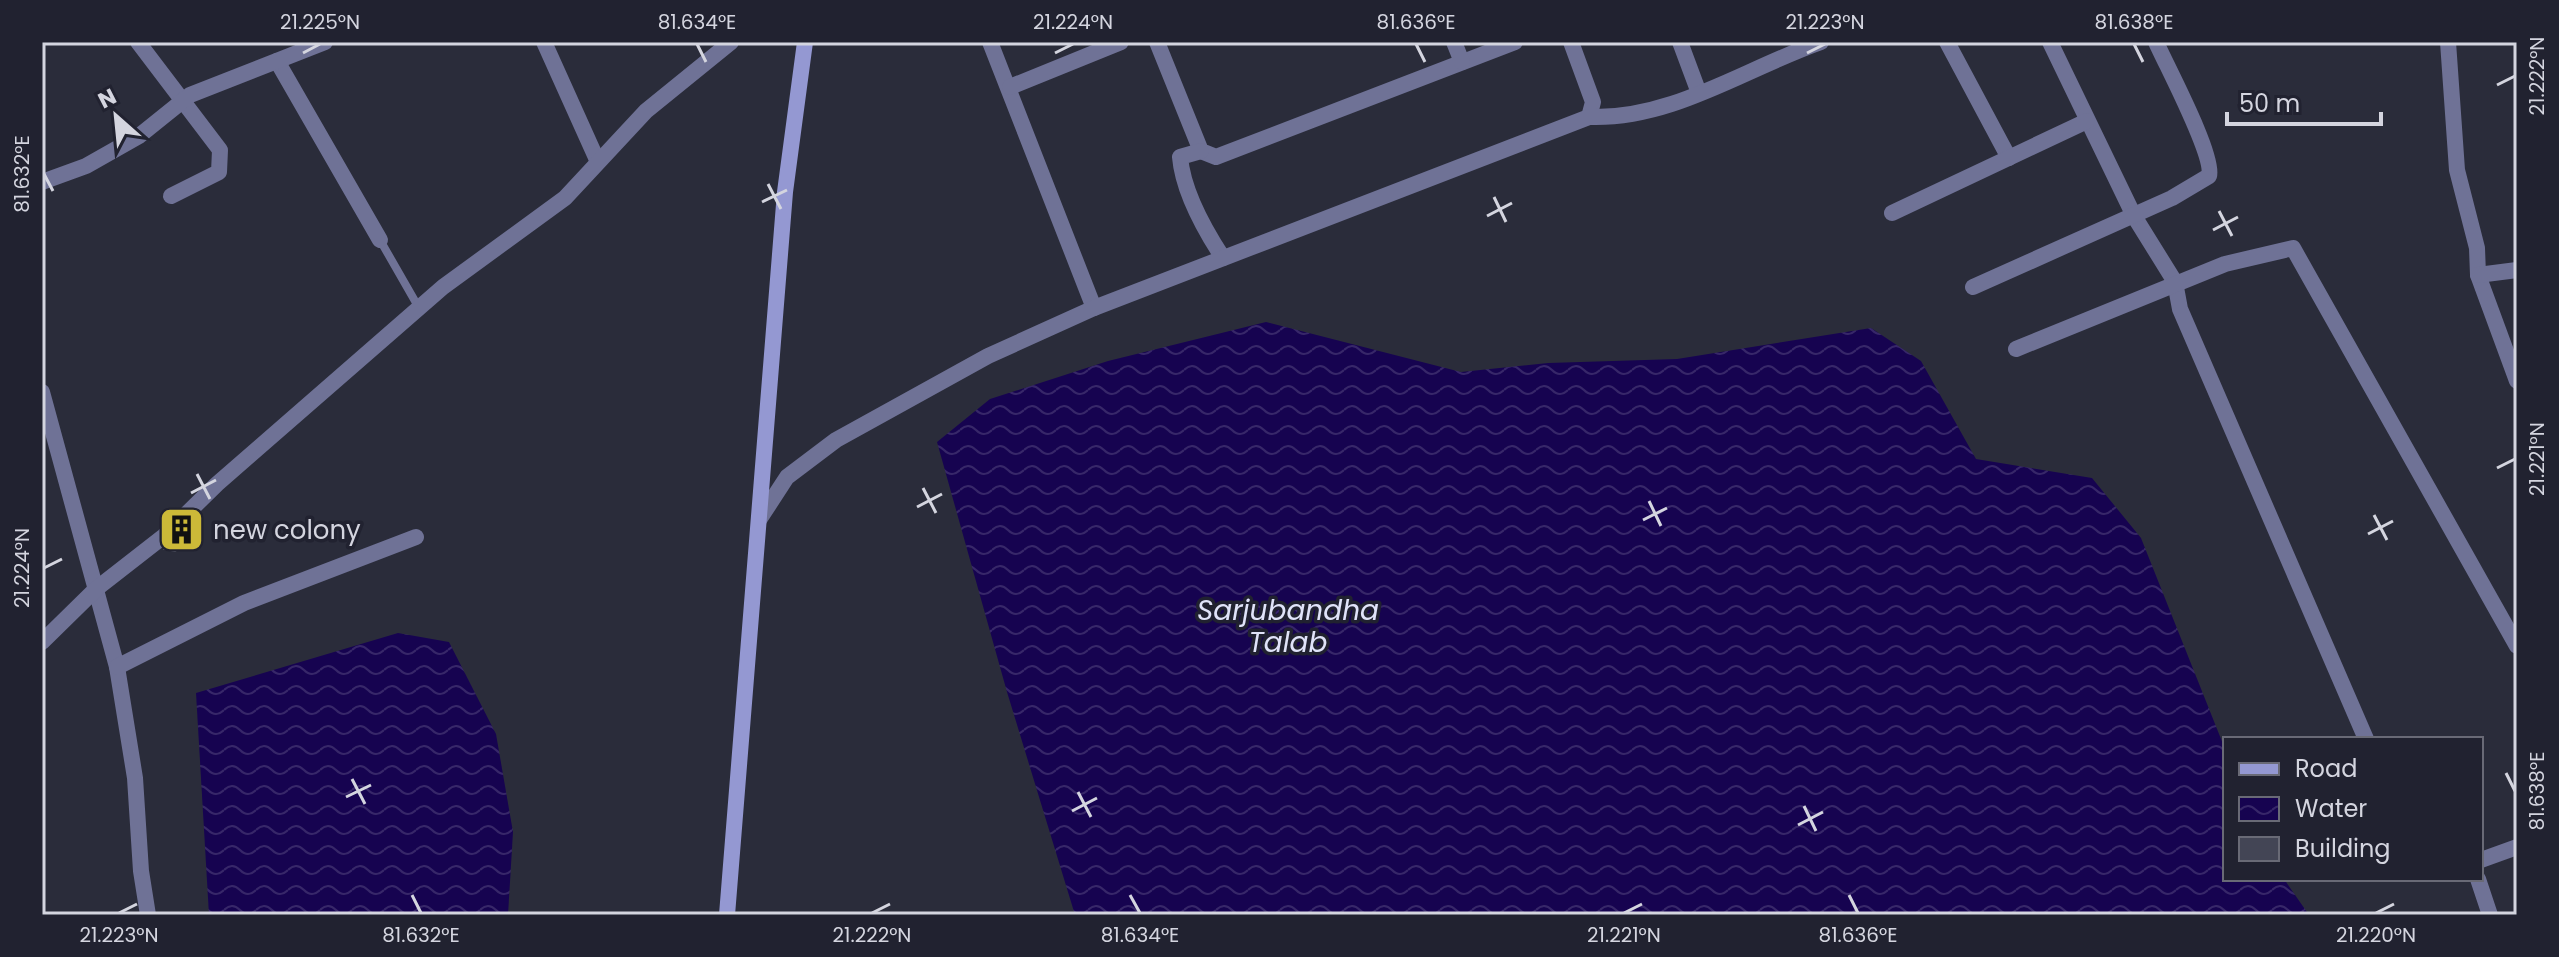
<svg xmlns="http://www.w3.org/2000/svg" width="2559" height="957" font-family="Poppins,sans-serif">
  <defs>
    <pattern id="water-waves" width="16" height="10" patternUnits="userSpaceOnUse" patternTransform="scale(2)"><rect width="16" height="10" fill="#160350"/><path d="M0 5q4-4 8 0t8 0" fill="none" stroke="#372769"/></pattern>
  </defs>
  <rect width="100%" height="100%" fill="#2a2c3a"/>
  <!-- water -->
  <g fill="url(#water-waves)">
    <path d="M1266 322 1461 372 1548 363 1677 359 1871 328 1921 361 1976 459 2092 478 2141 538 2225 749V879H2284L2309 915H1075L1007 692 937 442 990 399 1108 361Z"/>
    <path d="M398 633 449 642 496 734 513 832 508 915H209L196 693Z"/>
  </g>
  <!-- building -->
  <path fill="#434555" stroke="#696b7c" stroke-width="2" d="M189 527 192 540 175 551 165 549Z"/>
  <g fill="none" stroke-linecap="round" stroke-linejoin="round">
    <!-- lane -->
    <path stroke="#6f7296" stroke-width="8" d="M380 240 419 308"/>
    <!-- street -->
    <g stroke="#6f7296" stroke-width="16">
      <path d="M138 42 220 150 219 172 171 196"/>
      <path d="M544 42 598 162"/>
      <path d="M990 42 1094 308"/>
      <path d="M1157 42 1201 151 1216 157 1515 42"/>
      <path d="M1454 42 1462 62"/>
      <path d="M1571 42 1593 102 1589 117"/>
      <path d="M1680 42 1699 93"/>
      <path d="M1947 42 2009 158"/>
      <path d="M2050 42 2134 216 2175 282 2180 309 2366 739"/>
      <path d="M2448 42 2457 170 2477 248 2478 275 2517 381"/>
      <path d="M277 61 380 240"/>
      <path d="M1010 87 1121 42"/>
      <path d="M1201 151 1180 157C1183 192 1204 229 1223 258"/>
      <path d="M42 182 86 166 139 136 190 95 325 42"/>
      <path d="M1892 213 2087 121"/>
      <path d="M2478 275 2517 270"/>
      <path d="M1973 287 2172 198 2209 176C2215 156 2166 65 2156 42"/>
      <path d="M2016 349 2225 264 2293 248 2517 646"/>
      <path d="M42 392 117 667 135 778 141 871 148 915"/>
      <path d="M759 520 787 477 836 440 988 356 1094 308 1589 117C1672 120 1744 69 1821 42"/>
      <path d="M42 642 96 589 164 536 217 484 443 287 565 198 646 111 731 42"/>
      <path d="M117 667 244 603 416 537"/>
      <path d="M2481 860 2517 847"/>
      <path d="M2478 879 2490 915"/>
    </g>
    <!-- secondary -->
    <path stroke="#9498d2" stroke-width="16" d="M727 915 785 192 805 42"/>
  </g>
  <!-- ticks -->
  <path fill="none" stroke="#d4d5df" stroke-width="3" d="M697 44 706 62M1416 44 1425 62M2134 44 2143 62M303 53 320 44M1055 53 1073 44M1807 53 1825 44M2497 85 2515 76M44 174 53 191M768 184 781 209M1494 197 1506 222M762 202 787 190M2219 211 2232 236M1487 216 1512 203M2213 230 2238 217M2497 468 2515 459M197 474 210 499M923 488 936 513M191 493 216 480M1649 501 1661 526M917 507 942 494M2374 515 2387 540M1643 520 1667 508M2368 534 2393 521M44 568 62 559M2506 773 2515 791M352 779 365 804M1078 792 1091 817M346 797 371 785M1804 806 1816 831M1072 811 1097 798M1798 825 1823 812M412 895 421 913M1130 895 1140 913M1849 895 1858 913M119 913 137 904M872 913 890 904M1624 913 1642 904M2376 913 2394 904"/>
  <!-- icons -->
  <defs>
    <symbol id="building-square" viewBox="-11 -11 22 22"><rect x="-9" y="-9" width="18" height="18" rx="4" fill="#ccb938" stroke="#212230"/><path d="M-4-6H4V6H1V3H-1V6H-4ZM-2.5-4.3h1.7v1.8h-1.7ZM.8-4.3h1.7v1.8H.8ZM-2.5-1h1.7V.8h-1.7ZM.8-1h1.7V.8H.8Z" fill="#111"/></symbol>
  </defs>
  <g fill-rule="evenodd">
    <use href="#building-square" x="156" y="504" width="51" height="51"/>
  </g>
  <g text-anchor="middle" stroke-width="7" stroke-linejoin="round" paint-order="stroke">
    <!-- poi labels -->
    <g font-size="26" fill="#d4d5df" stroke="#212230" text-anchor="start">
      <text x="213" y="539">new colony</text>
    </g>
    <!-- water labels -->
    <g font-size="28" font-style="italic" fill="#e0e3f9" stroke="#212230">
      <text x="1288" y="620">Sarjubandha<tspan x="1288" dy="32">Talab</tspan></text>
    </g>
  </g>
  <!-- border -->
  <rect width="2559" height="957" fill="none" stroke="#212230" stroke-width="88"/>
  <!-- legend -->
  <rect x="2223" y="737" width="260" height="144" fill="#212230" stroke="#696a76" stroke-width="2"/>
  <rect x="2239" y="763" width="40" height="12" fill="#9498d2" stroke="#696a76" stroke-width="2"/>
  <text x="2295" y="777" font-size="24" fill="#d4d5df">Road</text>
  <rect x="2239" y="797" width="40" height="24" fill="url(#water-waves)" stroke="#696a76" stroke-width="2"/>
  <text x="2295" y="817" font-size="24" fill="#d4d5df">Water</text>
  <rect x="2239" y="837" width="40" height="24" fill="#434555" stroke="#696a76" stroke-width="2"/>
  <text x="2295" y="857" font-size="24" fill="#d4d5df">Building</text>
  <!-- north arrow -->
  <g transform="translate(116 116) rotate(333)" stroke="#212230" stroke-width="6" paint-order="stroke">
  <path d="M0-6L14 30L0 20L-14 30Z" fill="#d4d5df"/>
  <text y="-12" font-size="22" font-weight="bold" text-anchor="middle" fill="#d4d5df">N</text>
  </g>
  <!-- scale -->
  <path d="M2227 112v12h154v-12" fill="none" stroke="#d4d5df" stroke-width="4"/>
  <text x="2239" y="112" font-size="24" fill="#d4d5df" stroke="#212230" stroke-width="6" paint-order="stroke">50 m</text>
  <rect x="44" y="44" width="2471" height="869" fill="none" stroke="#d4d5df" stroke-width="3"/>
  <g font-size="20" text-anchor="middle" fill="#d4d5df">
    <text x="320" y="29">21.225°N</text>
    <text x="697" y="29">81.634°E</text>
    <text x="1073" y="29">21.224°N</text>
    <text x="1416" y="29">81.636°E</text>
    <text x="1825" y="29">21.223°N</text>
    <text x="2134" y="29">81.638°E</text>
    <text transform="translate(2537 76) rotate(-90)" y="7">21.222°N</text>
    <text transform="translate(22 174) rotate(-90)" y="7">81.632°E</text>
    <text transform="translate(2537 459) rotate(-90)" y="7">21.221°N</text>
    <text transform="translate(22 568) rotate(-90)" y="7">21.224°N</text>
    <text transform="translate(2537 791) rotate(-90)" y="7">81.638°E</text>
    <text x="119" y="942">21.223°N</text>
    <text x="421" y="942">81.632°E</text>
    <text x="872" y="942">21.222°N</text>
    <text x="1140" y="942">81.634°E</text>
    <text x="1624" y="942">21.221°N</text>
    <text x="1858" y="942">81.636°E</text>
    <text x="2376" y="942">21.220°N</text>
  </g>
</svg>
